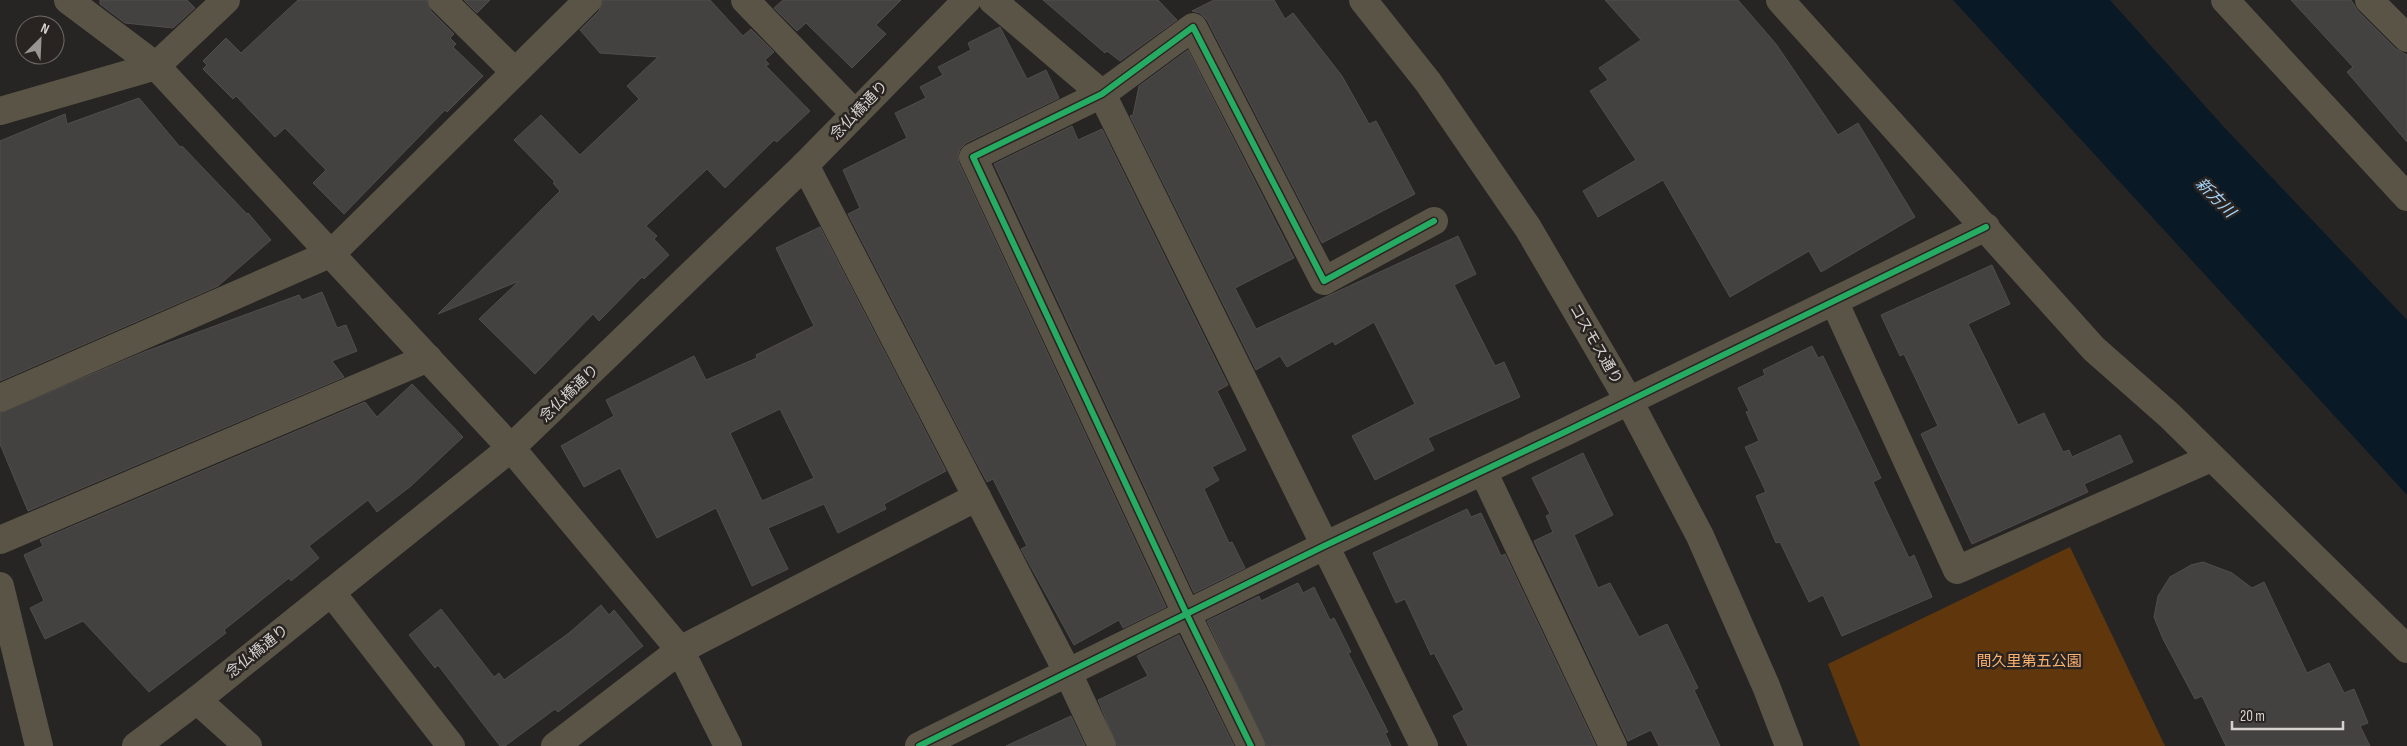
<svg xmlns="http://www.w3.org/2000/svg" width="2407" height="746" font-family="'Sofia Sans Condensed','Noto Sans JP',sans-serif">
  <rect width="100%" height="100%" fill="#272523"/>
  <!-- green -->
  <path fill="#60370d" d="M2070 547 2165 746H1860L1828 664Z"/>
  <!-- water -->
  <path fill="#091a26" d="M1953 0H2110L2223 126 2407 320V495Z"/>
  <!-- building -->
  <g fill="#444240" stroke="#504e4c" fill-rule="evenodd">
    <path d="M100 0H187L195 8 173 28 125 23 100 4Z"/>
    <path d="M298 0H427L431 11 454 34 450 38 456 44 453 47 483 76 447 112 445 110 344 214 313 183 326 170 285 128 275 137 236 96 233 99 203 69 207 65 203 61 226 38 241 53Z"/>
    <path d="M464 0H490L477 13Z"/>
    <path d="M603 0H710L743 36 751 29 774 52 765 60 769 64 766 66 810 111 777 142 774 140 725 188 707 169 646 226 657 236 654 239 669 255 644 279 642 277 599 321 593 314 535 374 479 319 519 281 438 314 560 191 553 183 555 182 514 140 541 115 580 155 639 99 627 86 658 57 600 53 580 30 599 11Z"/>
    <path d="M783 0H901L876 25 886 34 852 68 806 23 797 31 774 8Z"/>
    <path d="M1043 0H1158L1177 20 1120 61 1107 51 1105 53Z"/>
    <path d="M1214 0H1274L1285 19 1293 13 1342 76 1369 124 1376 121 1415 194 1322 243 1207 20 1200 13 1192 11Z"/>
    <path d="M1605 0H1738L1776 44 1838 135 1858 123 1915 217 1821 272 1809 251 1730 297 1663 180 1598 217 1583 191 1636 160 1590 91 1608 80 1599 68 1641 40Z"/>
    <path d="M2291 0H2351L2358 11 2396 49 2407 55V142L2347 72 2353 67Z"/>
    <path d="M1000 27 1027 79 1046 70 1059 98 966 143 960 149 958 155 959 163 1166 607 1123 628 1119 620 1074 645 1021 549 1027 546 993 479 987 482 973 456 848 214 860 208 843 170 907 138 895 113 926 98 920 87 943 75 938 67 971 50 968 43Z"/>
    <path d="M1188 50 1294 258 1235 288 1256 329 1458 236 1476 274 1454 285 1495 366 1504 362 1520 397 1428 438 1434 450 1375 480 1352 436 1415 404 1374 322 1335 345 1333 341 1287 367 1280 356 1256 370 1130 116 1133 115 1139 86Z"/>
    <path d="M139 98 180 147 182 146 247 214 248 213 271 240 218 286 0 381V141L65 114 67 124Z"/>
    <path d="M1072 126 1078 140 1102 129 1228 385 1217 391 1246 450 1212 467 1219 480 1204 489 1229 543 1232 542 1245 568 1194 593 994 164Z"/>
    <path d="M820 227 946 471 884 504 886 509 838 533 824 504 768 528 788 569 752 586 716 508 657 538 620 468 584 487 561 446 614 416 606 400 694 356 706 380 757 358 756 355 814 326 776 248ZM780 409 814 478 762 501 730 433Z"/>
    <path d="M1992 265 2010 304 1968 324 2018 425 2044 413 2063 452 2069 450 2072 457 2120 435 2133 462 2084 484 2088 492 1972 544 1921 434 1938 426 1904 354 1900 356 1881 315Z"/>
    <path d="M322 292 337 328 346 325 357 351 332 361 344 377 28 511 0 444V413L144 352 299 295 302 300Z"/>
    <path d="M1812 346 1818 358 1823 356 1832 375 1881 478 1873 482 1909 558 1914 555 1932 597 1842 636 1823 595 1809 602 1780 542 1776 543 1756 496 1766 492 1745 447 1759 441 1746 412 1749 411 1738 388 1765 375 1763 370Z"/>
    <path d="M412 384 463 437 411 486 377 512 368 500 309 546 319 558 291 581 289 578 224 630 226 633 149 692 83 621 45 639 30 608 44 601 24 555 43 546 40 540 365 402 377 417Z"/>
    <path d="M1583 453 1613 515 1574 535 1598 588 1610 583 1639 637 1667 624 1698 688 1694 690 1720 746H1659L1651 730 1628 741 1534 541 1553 532 1546 516 1550 514 1532 478Z"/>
    <path d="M1467 509 1471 517 1481 513 1501 556 1505 554 1596 746H1468L1453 716 1464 710 1434 653 1431 655 1405 599 1396 603 1373 553Z"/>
    <path d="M2203 562 2232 573 2252 588 2264 582 2307 673 2329 663 2344 693 2354 689 2368 723 2360 726 2370 746H2226L2202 696 2195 699 2163 639 2154 617 2158 596 2170 577 2191 565Z"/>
    <path d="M1298 583 1303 593 1314 587 1330 620 1334 618 1351 652 1348 653 1388 732 1385 733 1391 746H1266L1207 621 1259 596 1261 601Z"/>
    <path d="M601 605 609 615 614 610 643 646 558 712 555 709 505 746H500L438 665 435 668 409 635 441 609 494 677 499 673 504 680 569 633Z"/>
    <path d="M1179 635 1234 746H1117L1098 700 1148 676 1137 656Z"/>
    <path d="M1071 716 1085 746H1006Z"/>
  </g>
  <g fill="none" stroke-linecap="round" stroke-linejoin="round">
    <!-- minor -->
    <g stroke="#5a5446" stroke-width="28">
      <path d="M68 0 156 66 511 448 680 650 728 746"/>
      <path d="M442 0 515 72"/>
      <path d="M745 0 855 114"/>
      <path d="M992 0 1102 94 1424 746"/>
      <path d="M1363 0 1428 82 1528 228 1629 401 1700 536 1766 686 1789 746"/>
      <path d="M1780 0 2094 349 2170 416 2407 649"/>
      <path d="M2225 0 2407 197"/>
      <path d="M2369 0 2407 38"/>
      <path d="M0 111 156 66 226 0"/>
      <path d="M805 165 1068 673 1102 746"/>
      <path d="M1834 301 1957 570 2211 458"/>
      <path d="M0 398 332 253 588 0"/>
      <path d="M1483 471 1613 746"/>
      <path d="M0 540 428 358"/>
      <path d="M0 586 39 746"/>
      <path d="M331 592 451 746"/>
      <path d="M197 700 248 746"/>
      <path d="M136 746 197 700 511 448 805 165 967 0"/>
      <path d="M555 746 680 650 977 497"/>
      <path d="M919 746 1324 546 1567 431 1986 227"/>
      <path d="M1251 746 1187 615 973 157 1102 94 1193 27 1324 281 1434 221"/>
    </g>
    <defs>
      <g id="cycleway">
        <path d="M919 746 1324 546 1567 431 1986 227"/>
        <path d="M1251 746 1187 615 973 157 1102 94 1193 27 1324 281 1434 221"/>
      </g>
    </defs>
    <!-- cycleway casing -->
    <use href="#cycleway" stroke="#292421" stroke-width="9"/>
    <!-- cycleway -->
    <use href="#cycleway" stroke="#26ab63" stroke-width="6"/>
  </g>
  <g text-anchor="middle" stroke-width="5" stroke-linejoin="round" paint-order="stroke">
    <!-- street labels -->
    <g font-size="15" fill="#d5d2d0" stroke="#292421">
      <text transform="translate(859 110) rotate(-46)" y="5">念仏橋通り</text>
      <text transform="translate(1596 344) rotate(60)" y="5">コスモス通り</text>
      <text transform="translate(569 393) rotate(-44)" y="5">念仏橋通り</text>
      <text transform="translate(257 651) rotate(-39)" y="5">念仏橋通り</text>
    </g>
    <!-- park labels -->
    <g font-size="15" fill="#fdb16f" stroke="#292421">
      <text x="2029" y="666">間久里第五公園</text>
    </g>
    <!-- water labels -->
    <g font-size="16" font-style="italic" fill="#a3d4f9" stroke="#292421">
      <text transform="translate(2216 197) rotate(45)" y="6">新方川</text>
    </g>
  </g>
  <!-- north arrow -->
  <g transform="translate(40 40) rotate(24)"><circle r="24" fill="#292421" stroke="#6e6a67"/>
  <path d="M0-4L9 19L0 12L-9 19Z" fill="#989593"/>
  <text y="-8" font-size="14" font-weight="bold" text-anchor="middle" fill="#d5d2d0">N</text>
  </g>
  <!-- scale -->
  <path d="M2232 721v8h111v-8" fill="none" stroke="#d5d2d0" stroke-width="2.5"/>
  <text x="2240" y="721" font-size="15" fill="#d5d2d0" stroke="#292421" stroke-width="4" paint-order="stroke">20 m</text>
</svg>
